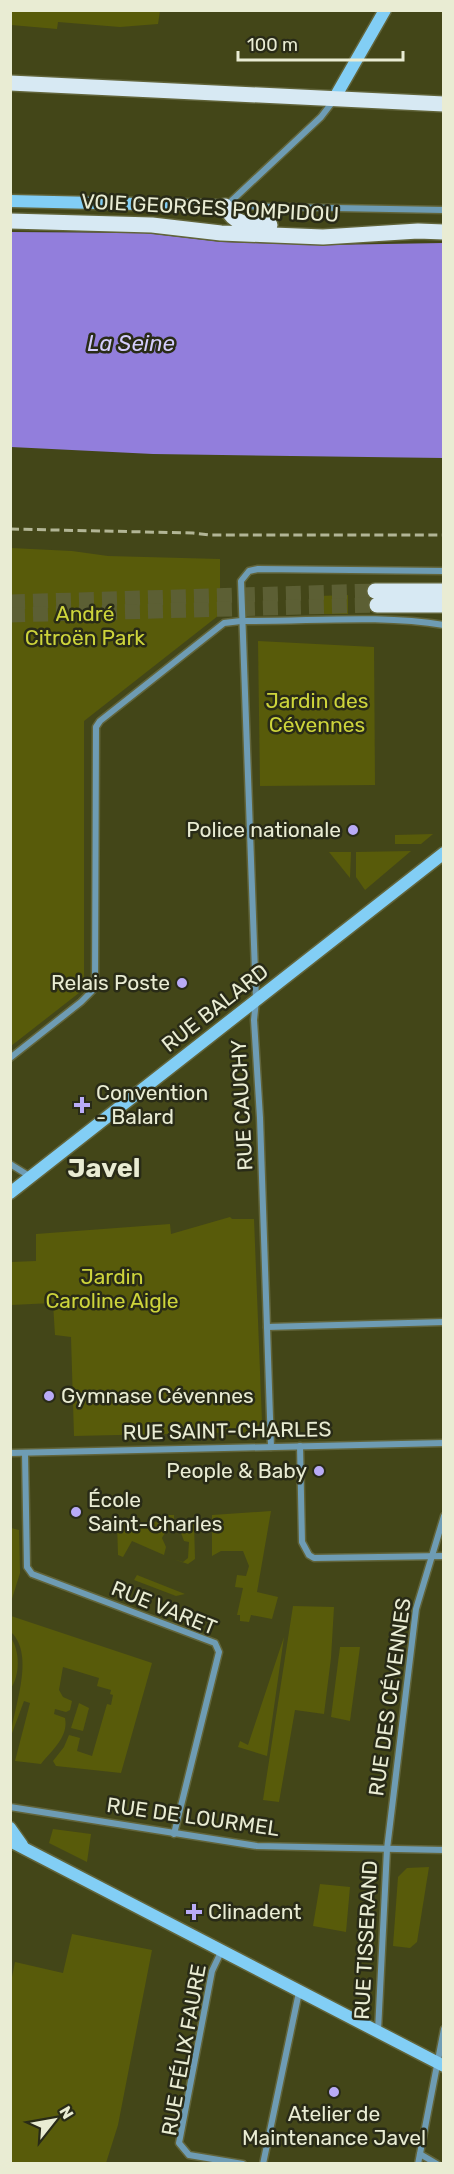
<svg xmlns="http://www.w3.org/2000/svg" width="454" height="2174" font-family="Rubik,sans-serif">
  <rect width="100%" height="100%" fill="#434618"/>
  <!-- green -->
  <g fill="#585b0a">
    <path d="M10 11 11 10 160 11 158 24 120 27 58 22 57 29 11 25Z"/>
    <path d="M11 548 72 551 108 556 220 559V608L223 612 84 721V989L11 1046Z"/>
    <path d="M348 595V614H321L318 596Z"/>
    <path d="M258 641 374 647 375 785 260 786Z"/>
    <path d="M433 834 421 844H395V835Z"/>
    <path d="M411 851 365 890 356 877V852Z"/>
    <path d="M329 852H351L350 878Z"/>
    <path d="M230 1217 232 1219H254L262 1422 252 1432 74 1436 71 1337 55 1335 53 1303 11 1305V1262L36 1261V1234L170 1224 171 1234Z"/>
    <path d="M271 1511 257 1592 278 1597 272 1619 251 1615 249 1622 240 1621V1615H237L243 1588 235 1587 237 1575 246 1576 249 1566 243 1551H221L212 1556V1515Z"/>
    <path d="M159 1515H174V1521H182L177 1530C170 1529 165 1532 162 1538L166 1547 164 1555 132 1541 123 1557 118 1555 117 1521 158 1522Z"/>
    <path d="M184 1523 194 1524 195 1559 188 1564 173 1559 183 1562 188 1558 189 1542 184 1541 181 1533Z"/>
    <path d="M11 1528 19 1530 20 1573 11 1602Z"/>
    <path d="M137 1575 185 1594 176 1596 134 1580Z"/>
    <path d="M293 1606 334 1607 331 1658 324 1714 295 1710 279 1802 263 1800Z"/>
    <path d="M11 1616 152 1663 121 1773 56 1766 53 1761 64 1747 69 1735 80 1738 77 1751 92 1756 107 1704 111 1705 113 1695 110 1694 111 1690 97 1686 99 1678 63 1667 59 1690 63 1697 72 1701 70 1710 66 1712 55 1709 54 1714 65 1718C69 1737 51 1751 41 1764L15 1761 30 1703 24 1701 11 1736C13 1708 36 1656 11 1632Z"/>
    <path d="M284 1637 267 1756 238 1747 240 1741 248 1745Z"/>
    <path d="M11 1638C20 1651 20 1675 11 1688Z"/>
    <path d="M340 1647H360L350 1721 331 1717Z"/>
    <path d="M79 1703 89 1708 83 1731 71 1728Z"/>
    <path d="M53 1829 91 1834 87 1862 49 1843Z"/>
    <path d="M429 1867 417 1942 410 1948 393 1946 398 1877 407 1868Z"/>
    <path d="M320 1884 350 1887 346 1932 313 1926Z"/>
    <path d="M72 1934 152 1950 118 2125 106 2163H11L10 1987 15 1962 63 1973Z"/>
  </g>
  <!-- water -->
  <path fill="#927edc" d="M11 232 145 233 222 242 326 245 443 243V458L153 454 11 447Z"/>
  <g fill="none" stroke-linecap="round" stroke-linejoin="round">
    <!-- primary-tunnel -->
    <g stroke="#5c5f34" stroke-width="15" stroke-dasharray="15 8" stroke-linecap="butt">
      <path d="M10 602 375 591"/>
      <path d="M10 615 377 605"/>
    </g>
    <defs>
      <g id="street">
        <path d="M226 206 444 210"/>
        <path d="M226 206 321 117 334 100"/>
        <path d="M10 1058 81 1002 95 988 96 727 100 721 224 623 241 621C308 622 377 614 444 625"/>
        <path d="M10 1164 31 1177"/>
        <path d="M267 1327 444 1322"/>
        <path d="M300 1446 302 1542 309 1555 314 1558 444 1556"/>
        <path d="M271 1447 260 1118 254 1020 256 1000 241 581 249 571 258 569 444 571"/>
        <path d="M10 1453 444 1443"/>
        <path d="M25 1453 27 1567 32 1574 215 1643 219 1652 174 1834"/>
        <path d="M10 1807 257 1846 444 1850"/>
        <path d="M222 1950 212 1971 179 2143 189 2155 243 2164"/>
        <path d="M378 2031 387 1849 416 1609 444 1516"/>
        <path d="M420 2154 437 2164"/>
        <path d="M263 2164 299 1992"/>
        <path d="M418 2164 444 2029"/>
      </g>
      <g id="secondary">
        <path d="M334 99 385 10"/>
        <path d="M10 201 225 206"/>
        <path d="M10 1193 444 853"/>
        <path d="M10 1828 22 1845"/>
        <path d="M10 1841 444 2066"/>
      </g>
      <g id="primary">
        <path d="M10 83 444 104"/>
        <path d="M225 206C236 227 249 224 270 225"/>
        <path d="M10 221 152 225 221 233 323 237 418 231 444 232"/>
        <path d="M375 591H444"/>
        <path d="M377 605H444"/>
      </g>
    </defs>
    <!-- street casing -->
    <use href="#street" stroke="#61643a" stroke-width="9"/>
    <!-- secondary casing -->
    <use href="#secondary" stroke="#61643a" stroke-width="15"/>
    <!-- primary casing -->
    <use href="#primary" stroke="#61643a" stroke-width="18"/>
    <!-- street -->
    <use href="#street" stroke="#6e9cb4" stroke-width="6"/>
    <!-- secondary -->
    <use href="#secondary" stroke="#82cef5" stroke-width="12"/>
    <!-- primary -->
    <use href="#primary" stroke="#d7e9f3" stroke-width="15"/>
    <!-- rail -->
    <path stroke="#b2b595" stroke-width="3" stroke-dasharray="9 4.5" stroke-linecap="butt" d="M10 529 193 533 210 535H444"/>
  </g>
  <!-- markers -->
  <g fill="#b9abf7" stroke="#292b17" stroke-width="2">
    <circle cx="353" cy="830" r="6"/>
    <circle cx="182" cy="983" r="6"/>
    <path d="M79 1096h6v6h6v6h-6v6h-6v-6h-6v-6h6z"/>
    <circle cx="49" cy="1396" r="6"/>
    <circle cx="319" cy="1471" r="6"/>
    <circle cx="76" cy="1512" r="6"/>
    <path d="M191 1903h6v6h6v6h-6v6h-6v-6h-6v-6h6z"/>
    <circle cx="334" cy="2092" r="6"/>
  </g>
  <g text-anchor="middle" stroke-width="5" stroke-linejoin="round" paint-order="stroke">
    <!-- street labels -->
    <g font-size="21" fill="#e9ecd3" stroke="#292b17">
      <text transform="translate(210 208) rotate(3)" y="7">VOIE GEORGES POMPIDOU</text>
      <text transform="translate(215 1008) rotate(-38)" y="7">RUE BALARD</text>
      <text transform="translate(242 1105) rotate(-93)" y="7">RUE CAUCHY</text>
      <text transform="translate(227 1431) rotate(-1)" y="7">RUE SAINT-CHARLES</text>
      <text transform="translate(164 1608) rotate(22)" y="7">RUE VARET</text>
      <text transform="translate(390 1697) rotate(-82)" y="7">RUE DES CÉVENNES</text>
      <text transform="translate(193 1817) rotate(8)" y="7">RUE DE LOURMEL</text>
      <text transform="translate(366 1940) rotate(-87)" y="7">RUE TISSERAND</text>
      <text transform="translate(184 2050) rotate(-80)" y="7">RUE FÉLIX FAURE</text>
    </g>
    <!-- park labels -->
    <g font-size="21" fill="#cdd43b" stroke="#292b17">
      <text x="85" y="621">André<tspan x="85" dy="24">Citroën Park</tspan></text>
      <text x="317" y="708">Jardin des<tspan x="317" dy="24">Cévennes</tspan></text>
      <text x="112" y="1284">Jardin<tspan x="112" dy="24">Caroline Aigle</tspan></text>
    </g>
    <!-- poi labels -->
    <g font-size="21" fill="#e9ecd3" stroke="#292b17" text-anchor="start">
      <text x="341" y="837" text-anchor="end">Police nationale</text>
      <text x="170" y="990" text-anchor="end">Relais Poste</text>
      <text x="96" y="1100">Convention<tspan x="96" dy="24">- Balard</tspan></text>
      <text x="61" y="1403">Gymnase Cévennes</text>
      <text x="307" y="1478" text-anchor="end">People &amp; Baby</text>
      <text x="88" y="1507">École<tspan x="88" dy="24">Saint-Charles</tspan></text>
      <text x="208" y="1919">Clinadent</text>
      <text x="334" y="2121" text-anchor="middle">Atelier de<tspan x="334" dy="24">Maintenance Javel</tspan></text>
    </g>
    <!-- water labels -->
    <g font-size="22" font-style="italic" fill="#d4cdfd" stroke="#292b17">
      <text x="131" y="351">La Seine</text>
    </g>
    <!-- district labels -->
    <g font-size="27" font-weight="bold" fill="#e9ecd3" stroke="#292b17">
      <text x="104" y="1177">Javel</text>
    </g>
  </g>
  <!-- border -->
  <rect width="454" height="2174" fill="none" stroke="#e9ecd3" stroke-width="24"/>
  <!-- north arrow -->
  <g transform="translate(54 2120) rotate(59)" stroke="#292b17" stroke-width="4.5" paint-order="stroke">
  <path d="M0-4.5L10 22L0 15L-10 22Z" fill="#e9ecd3"/>
  <text y="-9" font-size="16" font-weight="bold" text-anchor="middle" fill="#e9ecd3">N</text>
  </g>
  <!-- scale -->
  <path d="M238 51v9h165v-9" fill="none" stroke="#e9ecd3" stroke-width="3"/>
  <text x="247" y="51" font-size="18" fill="#e9ecd3" stroke="#292b17" stroke-width="4.5" paint-order="stroke">100 m</text>
</svg>
